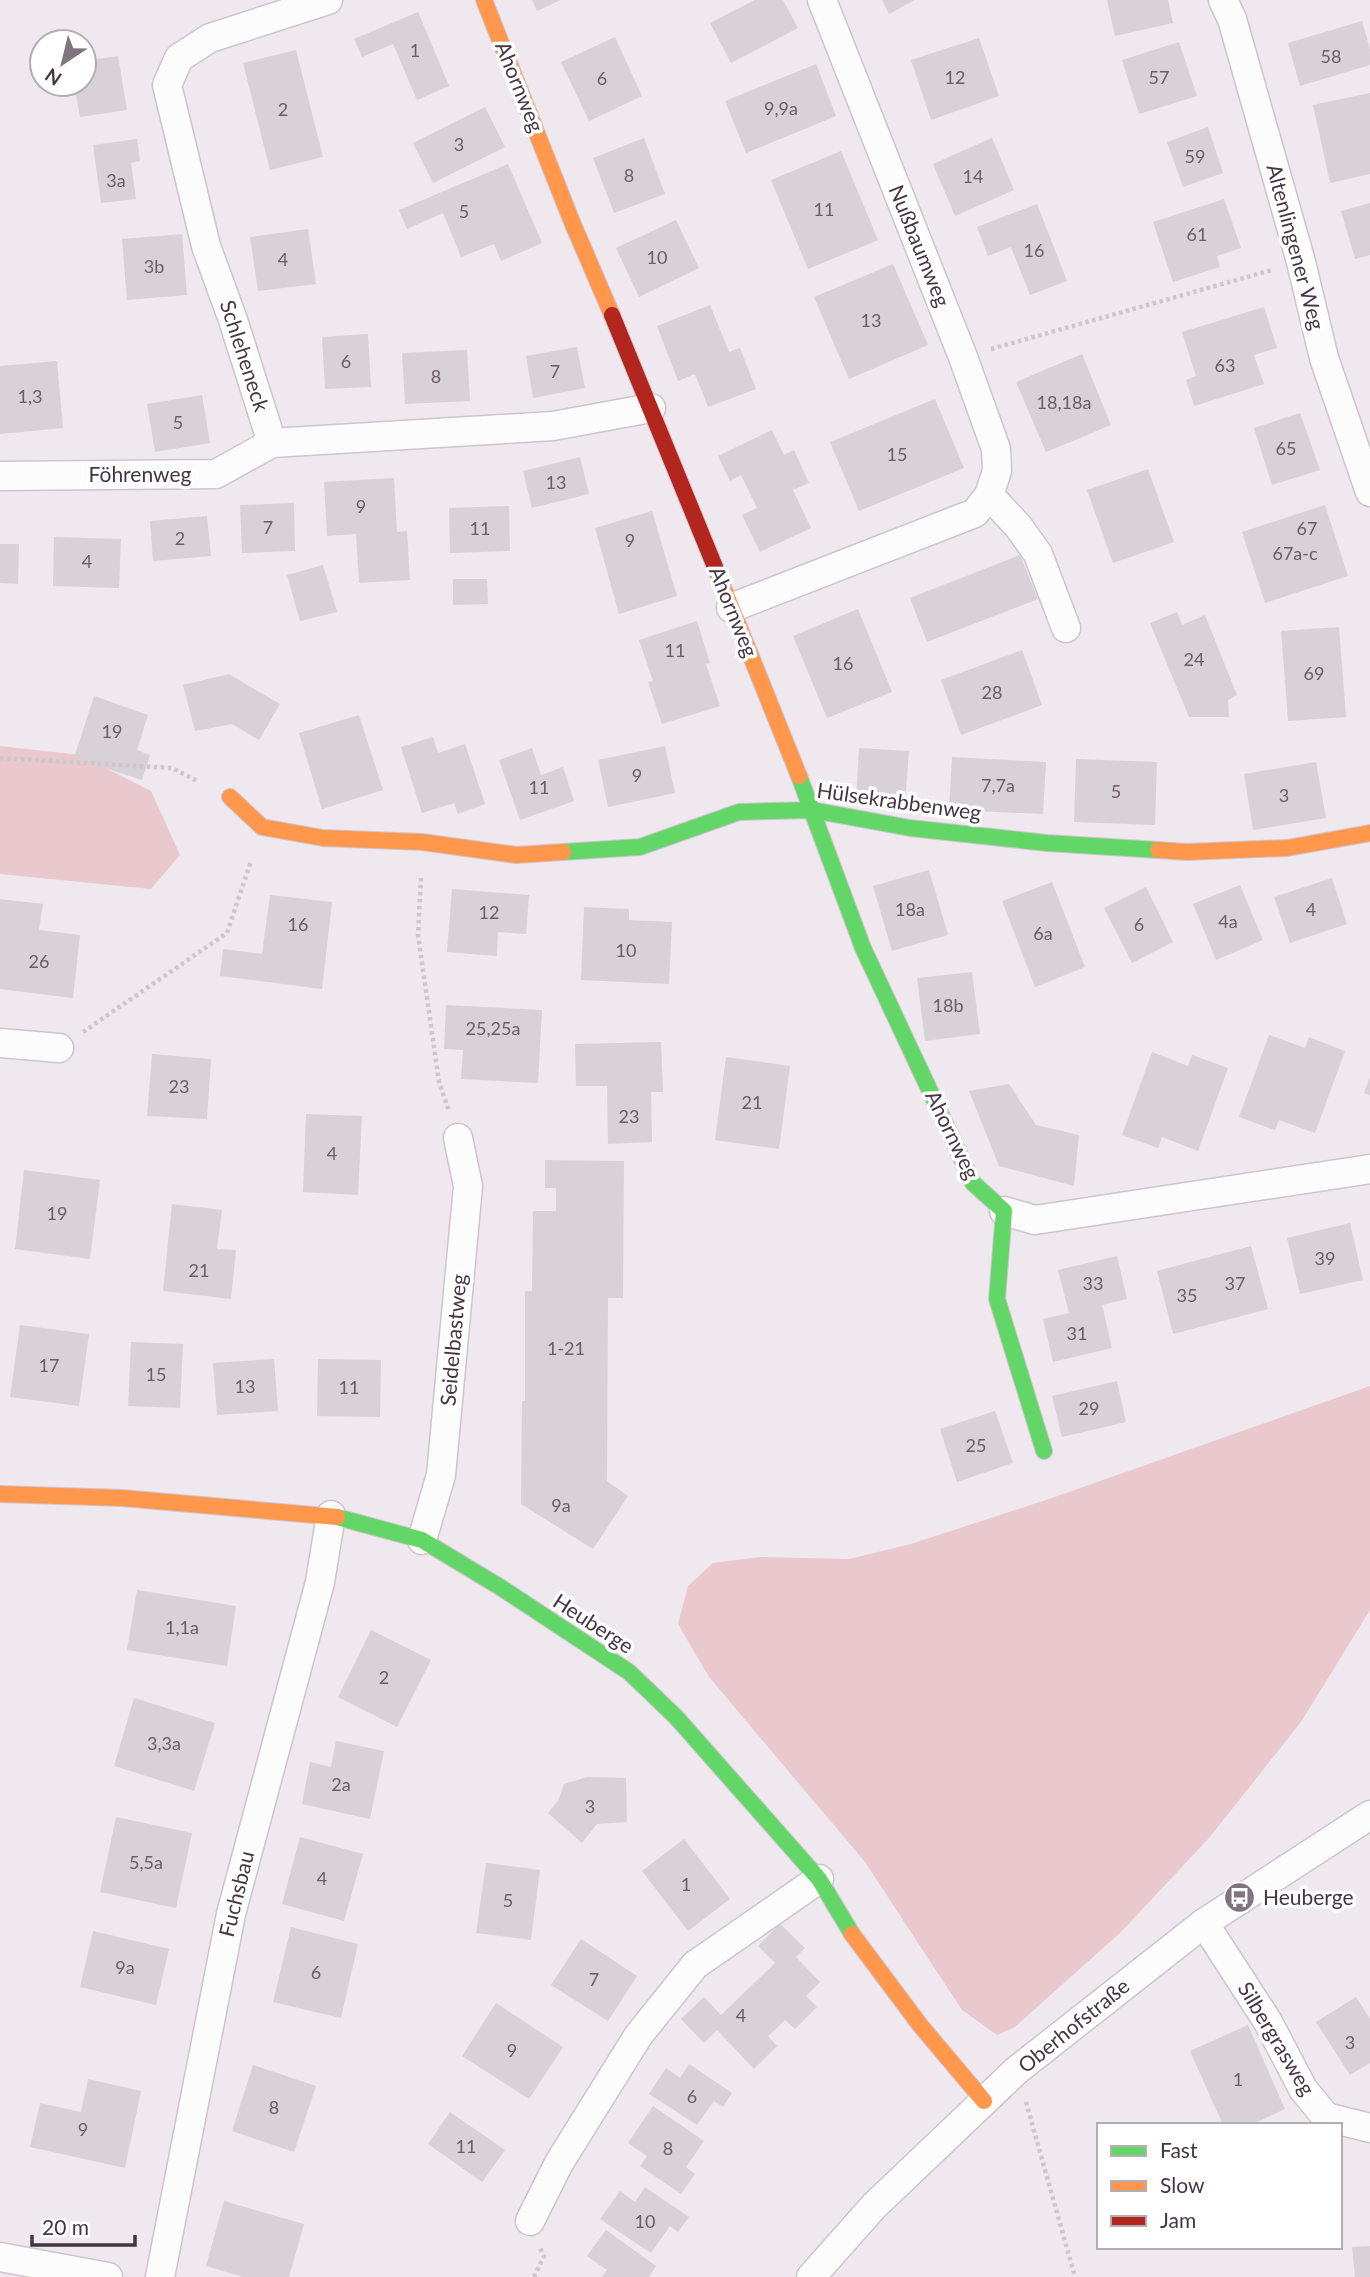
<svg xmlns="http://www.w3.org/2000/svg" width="1370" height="2277" font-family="Lato,sans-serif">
  <rect width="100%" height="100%" fill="#efe8ee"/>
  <!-- green -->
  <g fill="#e9c9ce">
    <path d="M0 746 80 755 151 791 180 855 151 889 0 874Z"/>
    <path d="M1370 1386V1610L1301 1722 1209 1838 1121 1932 1015 2027 997 2035 962 2010 865 1862 709 1677 678 1624 688 1586 713 1563 760 1557 849 1559 911 1544 1052 1498Z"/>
  </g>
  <!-- building -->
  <g fill="#d8d1d7">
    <path d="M532 0H561L537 11Z"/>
    <path d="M755 0H783L798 28 731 63 710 23Z"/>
    <path d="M882 0H915L889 14Z"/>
    <path d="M1107 0H1168L1173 23 1115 36Z"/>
    <path d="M418 12 449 86 417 100 393 44 362 57 354 39Z"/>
    <path d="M1362 21 1370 49V65L1300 86 1288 43Z"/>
    <path d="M615 37 642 96 589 121 561 62Z"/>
    <path d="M979 38 999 96 931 120 911 60Z"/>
    <path d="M1179 42 1197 96 1139 114 1122 60Z"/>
    <path d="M296 50 323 157 270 170 243 63Z"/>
    <path d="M118 56 127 110 80 117 74 84H84V61Z"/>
    <path d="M816 64 836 116 746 153 725 101Z"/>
    <path d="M1370 93V174L1330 183 1313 105Z"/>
    <path d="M485 107 505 147 433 183 413 143Z"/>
    <path d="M1208 127 1223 173 1183 187 1167 142Z"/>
    <path d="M644 138 665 194 614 213 593 158Z"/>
    <path d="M992 138 1014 190 955 216 933 164Z"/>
    <path d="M137 139 140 161 131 163 136 199 101 203 93 145Z"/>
    <path d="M841 151 878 240 808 269 771 180Z"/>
    <path d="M508 164 542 243 501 261 494 244 461 257 443 213 407 229 399 210Z"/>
    <path d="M1224 199 1241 248 1217 256 1220 267 1173 282 1153 222Z"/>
    <path d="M1370 203V255L1355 259 1341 211Z"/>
    <path d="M1037 204 1067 281 1030 295 1011 247 988 256 977 227Z"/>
    <path d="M676 220 699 268 639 297 616 248Z"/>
    <path d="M308 229 316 284 258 291 250 237Z"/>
    <path d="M182 234 187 295 127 300 122 239Z"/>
    <path d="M893 264 928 345 849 379 814 297Z"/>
    <path d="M710 305 729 352 740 348 756 389 708 407 695 374 678 381 657 326Z"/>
    <path d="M1264 307 1277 348 1254 355 1264 384 1194 406 1186 380 1196 376 1182 332Z"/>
    <path d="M368 334 371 387 325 389 322 337Z"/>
    <path d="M577 347 585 388 533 398 526 356Z"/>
    <path d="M467 350 470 401 405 404 402 353Z"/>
    <path d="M1082 354 1111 425 1046 452 1016 382Z"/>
    <path d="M57 361 63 428 0 434V366Z"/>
    <path d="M202 395 210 443 155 452 147 404Z"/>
    <path d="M935 399 964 468 859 511 830 442Z"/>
    <path d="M1300 413 1320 470 1272 485 1254 428Z"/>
    <path d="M772 430 784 455 794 450 809 483 793 490 811 528 760 552 742 515 757 508 741 475 730 481 718 456Z"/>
    <path d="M580 457 589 494 532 508 523 471Z"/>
    <path d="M1148 469 1174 542 1113 563 1087 490Z"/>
    <path d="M394 478 397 532 407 531 410 580 359 583 356 534 327 536 324 482Z"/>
    <path d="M294 503 295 551 242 553 240 505Z"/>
    <path d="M1325 505 1348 576 1265 603 1242 532Z"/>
    <path d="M509 506 510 551 450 553 449 508Z"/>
    <path d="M652 511 677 596 619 614 595 528Z"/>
    <path d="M207 516 211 556 153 561 150 521Z"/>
    <path d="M54 537 121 539 119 588 53 586Z"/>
    <path d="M0 544H19L18 584 0 583Z"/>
    <path d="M1020 555 1038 599 927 642 910 598Z"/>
    <path d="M323 565 337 612 300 621 287 575Z"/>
    <path d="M453 579H487L488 604 453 605Z"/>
    <path d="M858 609 892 692 827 718 793 636Z"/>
    <path d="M1177 612 1182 625 1205 615 1237 695 1228 700 1229 717H1189L1150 623Z"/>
    <path d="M697 621 710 663 706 664 720 706 662 724 648 682 653 681 639 640Z"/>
    <path d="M1339 627 1346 717 1288 721 1281 631Z"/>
    <path d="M1022 650 1042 705 961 735 941 680Z"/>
    <path d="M229 674 280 704 259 740 232 724 195 731 183 685Z"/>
    <path d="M94 696 148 715 137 750 150 755 142 780 74 758Z"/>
    <path d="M359 715 383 790 322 809 299 733Z"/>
    <path d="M433 737 438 753 465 744 485 804 458 814 454 803 422 813 401 747Z"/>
    <path d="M665 746 675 793 608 807 598 760Z"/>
    <path d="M532 748 541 775 563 767 574 801 520 820 499 760Z"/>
    <path d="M859 748 909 751 905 804 856 800Z"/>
    <path d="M952 757 1046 762 1043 814 949 810Z"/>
    <path d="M1076 759 1157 762 1155 825 1074 822Z"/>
    <path d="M1316 762 1326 818 1253 830 1244 774Z"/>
    <path d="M929 870 948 935 892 951 873 886Z"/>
    <path d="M1332 878 1347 924 1290 943 1274 897Z"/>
    <path d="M1052 882 1085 967 1035 987 1002 901Z"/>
    <path d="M1240 885 1263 940 1216 960 1193 904Z"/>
    <path d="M1146 887 1173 942 1132 963 1104 908Z"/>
    <path d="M452 889 529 895 526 934 498 932 497 956 447 952Z"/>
    <path d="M270 895 332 902 322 989 220 976 223 949 262 954Z"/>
    <path d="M0 899 43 904 39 930 80 935 73 998 0 989Z"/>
    <path d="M584 907 629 909V920L672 922 669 984 581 980Z"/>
    <path d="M972 972 980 1034 925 1041 917 978Z"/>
    <path d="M446 1005 542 1010 538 1083 461 1079 463 1050 444 1049Z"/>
    <path d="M1269 1035 1305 1048 1309 1037 1345 1051 1315 1133 1279 1120 1275 1130 1239 1117Z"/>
    <path d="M661 1042 663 1092H651L652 1142 608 1144 607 1086H576L575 1044Z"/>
    <path d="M1152 1052 1188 1066 1192 1055 1228 1068 1198 1151 1162 1137 1158 1148 1122 1135Z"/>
    <path d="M152 1054 211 1059 207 1119 147 1116Z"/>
    <path d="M726 1057 790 1066 779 1149 715 1140Z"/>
    <path d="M1370 1077V1095L1364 1093Z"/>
    <path d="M1009 1084 1036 1125 1079 1135 1074 1186 999 1166 969 1091Z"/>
    <path d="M306 1114 362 1116 358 1195 303 1192Z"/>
    <path d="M545 1160 624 1161 623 1298H608L607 1481 628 1496 593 1549 521 1504 522 1401H525V1291H532L533 1211H556V1188H545Z"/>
    <path d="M24 1170 100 1180 90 1259 15 1249Z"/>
    <path d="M172 1204 222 1210 217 1249 236 1250 231 1299 163 1291Z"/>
    <path d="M1350 1223 1363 1280 1300 1294 1287 1238Z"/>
    <path d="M1251 1246 1268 1309 1173 1334 1157 1271Z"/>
    <path d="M1117 1256 1127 1299 1102 1305 1112 1348 1053 1362 1043 1319 1069 1313 1058 1270Z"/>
    <path d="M20 1325 89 1334 79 1406 10 1397Z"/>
    <path d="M131 1342 183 1344 180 1408 128 1406Z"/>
    <path d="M274 1359 278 1411 217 1415 213 1363Z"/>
    <path d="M318 1359 381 1360 380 1417 317 1416Z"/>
    <path d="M1117 1381 1126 1422 1062 1437 1052 1396Z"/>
    <path d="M995 1411 1013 1463 957 1482 940 1429Z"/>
    <path d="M137 1590 236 1606 227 1666 127 1650Z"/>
    <path d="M371 1630 431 1660 397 1727 338 1697Z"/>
    <path d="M134 1698 215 1723 194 1791 114 1766Z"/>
    <path d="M336 1741 384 1751 370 1819 302 1804 310 1762 331 1767Z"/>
    <path d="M587 1777 626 1778 627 1822 597 1824 582 1843 548 1813 558 1801 564 1784Z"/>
    <path d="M116 1817 192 1833 176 1908 100 1892Z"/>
    <path d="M300 1837 363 1854 344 1921 282 1904Z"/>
    <path d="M684 1839 730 1899 688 1931 642 1871Z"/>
    <path d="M486 1863 540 1870 531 1940 476 1933Z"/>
    <path d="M780 1924 805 1948 796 1957 820 1982 806 1996 817 2007 795 2029 785 2020 768 2036 777 2046 754 2069 717 2030 704 2043 681 2019 704 1997 721 2015 775 1963 758 1946Z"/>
    <path d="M291 1927 358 1944 341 2018 273 2002Z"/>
    <path d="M93 1931 169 1949 156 2005 80 1987Z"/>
    <path d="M581 1939 637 1976 608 2021 551 1985Z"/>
    <path d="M1356 1997 1370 2019V2063L1350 2075 1316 2022Z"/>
    <path d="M496 2003 563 2047 529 2099 462 2056Z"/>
    <path d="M1248 2025 1285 2109 1251 2125H1223L1190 2051Z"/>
    <path d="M689 2064 732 2093 723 2107 714 2101 697 2125 649 2094 666 2068 680 2078Z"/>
    <path d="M253 2065 316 2086 294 2152 232 2131Z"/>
    <path d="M88 2079 141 2091 125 2168 30 2147 40 2103 81 2112Z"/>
    <path d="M653 2106 704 2141 686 2167 695 2174 681 2194 640 2166 647 2156 628 2143Z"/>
    <path d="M450 2112 505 2150 482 2182 428 2144Z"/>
    <path d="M645 2187 689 2217 678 2232 670 2226 651 2253 600 2219 620 2191 635 2202Z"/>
    <path d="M224 2201 304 2224 289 2277H243L206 2266Z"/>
    <path d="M606 2230 656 2266 649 2277H602L607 2270 587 2256Z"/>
    <path d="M1370 2246V2277H1355L1352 2247Z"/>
  </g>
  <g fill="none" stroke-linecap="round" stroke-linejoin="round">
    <defs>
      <g id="street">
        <path d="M1223 0 1232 19 1301 262 1324 358 1370 492"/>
        <path d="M272 443 233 320 206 246 167 85 179 58 210 38 328 0"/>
        <path d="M0 476 216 474 272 443 553 426 651 408"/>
        <path d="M989 495 1018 526 1038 554 1066 628"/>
        <path d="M731 608 975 513 989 495 997 471 996 449 963 357 822 0"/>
        <path d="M0 1043 59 1048"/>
        <path d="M1004 1211 1035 1220 1370 1169"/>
        <path d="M422 1540 441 1475 468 1186 458 1138"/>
        <path d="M1204 1923 1268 2022 1303 2089 1326 2117 1370 2128"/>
        <path d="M530 2221 559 2163 638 2036 695 1965 819 1879"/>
        <path d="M0 2257 108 2277"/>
        <path d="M160 2277 231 1914 320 1582 331 1515"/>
        <path d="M811 2277 874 2206 1017 2070 1204 1923 1370 1815"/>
      </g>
      <g id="fast">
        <path d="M799 776 863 948 973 1183 1004 1211 997 1299 1044 1451"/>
        <path d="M563 852 640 847 739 812 812 810 910 828 1047 843 1158 850"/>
        <path d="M337 1517 422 1540 500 1587 629 1672 676 1717 819 1879 852 1934"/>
      </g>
      <g id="slow">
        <path d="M484 0 572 222 612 315"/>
        <path d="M715 567 799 776"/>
        <path d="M230 797 262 827 323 838 422 842 516 855 563 852"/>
        <path d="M1158 850 1186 852 1287 848 1370 833"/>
        <path d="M0 1494 122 1498 337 1517"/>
        <path d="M852 1934 920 2025 984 2101"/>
      </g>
      <path id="jam" d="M612 315 715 567"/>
    </defs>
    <!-- street casing -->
    <use href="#street" stroke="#cdc5cc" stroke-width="31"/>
    <!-- fast casing -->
    <use href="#fast" stroke="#d2c4cf" stroke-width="18"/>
    <!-- slow casing -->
    <use href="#slow" stroke="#d2c4cf" stroke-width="18"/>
    <!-- jam casing -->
    <use href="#jam" stroke="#d2c4cf" stroke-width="18"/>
    <!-- path -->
    <g stroke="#cdc7cc" stroke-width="4.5" stroke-dasharray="3.5 3.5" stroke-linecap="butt">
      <path d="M991 349 1272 270"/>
      <path d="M0 758 172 768 199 782"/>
      <path d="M421 878 418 935 439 1082 449 1111"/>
      <path d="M83 1032 227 933 251 861"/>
      <path d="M1026 2102 1075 2277"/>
      <path d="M534 2277 544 2256 540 2248"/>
    </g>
    <!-- street -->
    <use href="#street" stroke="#fdfcfc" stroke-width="28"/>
    <!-- fast -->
    <use href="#fast" stroke="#63d668" stroke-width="16"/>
    <!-- slow -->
    <use href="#slow" stroke="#ff974d" stroke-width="16"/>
    <!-- jam -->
    <use href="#jam" stroke="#b3261e" stroke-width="16"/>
  </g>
  <!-- icons -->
  <defs>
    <symbol id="bus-disc" viewBox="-11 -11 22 22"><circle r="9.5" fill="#80747e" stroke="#fff"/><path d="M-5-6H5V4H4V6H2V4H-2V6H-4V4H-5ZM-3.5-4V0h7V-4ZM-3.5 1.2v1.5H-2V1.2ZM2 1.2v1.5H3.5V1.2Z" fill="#fff"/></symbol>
  </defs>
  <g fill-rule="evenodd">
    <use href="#bus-disc" x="1222" y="1880" width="35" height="35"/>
  </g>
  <g text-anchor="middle" stroke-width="7" stroke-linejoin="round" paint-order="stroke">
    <!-- number labels -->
    <g font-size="18" fill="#6a5d68">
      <text x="415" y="57">1</text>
      <text x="1331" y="63">58</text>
      <text x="955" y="84">12</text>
      <text x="1159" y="84">57</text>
      <text x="602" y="85">6</text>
      <text x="781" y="115">9,9a</text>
      <text x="283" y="116">2</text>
      <text x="459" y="151">3</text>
      <text x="1195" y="163">59</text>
      <text x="629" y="182">8</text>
      <text x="973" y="183">14</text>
      <text x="116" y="187">3a</text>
      <text x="824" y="216">11</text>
      <text x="464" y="218">5</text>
      <text x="1197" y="241">61</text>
      <text x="1034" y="257">16</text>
      <text x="657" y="264">10</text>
      <text x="283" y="266">4</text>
      <text x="154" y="273">3b</text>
      <text x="871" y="327">13</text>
      <text x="346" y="368">6</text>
      <text x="1225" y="372">63</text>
      <text x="555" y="378">7</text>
      <text x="436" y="383">8</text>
      <text x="30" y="403">1,3</text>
      <text x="1064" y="409">18,18a</text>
      <text x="178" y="429">5</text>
      <text x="1286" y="455">65</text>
      <text x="897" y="461">15</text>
      <text x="556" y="489">13</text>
      <text x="361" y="513">9</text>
      <text x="268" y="534">7</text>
      <text x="480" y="535">11</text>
      <text x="1307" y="535">67</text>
      <text x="180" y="545">2</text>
      <text x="630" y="547">9</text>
      <text x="1295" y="560">67a-c</text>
      <text x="87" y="568">4</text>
      <text x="675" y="657">11</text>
      <text x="1194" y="666">24</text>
      <text x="843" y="670">16</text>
      <text x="1314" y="680">69</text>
      <text x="992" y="699">28</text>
      <text x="112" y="738">19</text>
      <text x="637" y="782">9</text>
      <text x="998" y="792">7,7a</text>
      <text x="539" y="794">11</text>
      <text x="1116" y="798">5</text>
      <text x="1284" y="802">3</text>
      <text x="910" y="916">18a</text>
      <text x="1311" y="916">4</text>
      <text x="489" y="919">12</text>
      <text x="1228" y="928">4a</text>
      <text x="298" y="931">16</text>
      <text x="1139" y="931">6</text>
      <text x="1043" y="940">6a</text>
      <text x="626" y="957">10</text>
      <text x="39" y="968">26</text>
      <text x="948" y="1012">18b</text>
      <text x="493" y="1035">25,25a</text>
      <text x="179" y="1093">23</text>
      <text x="752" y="1109">21</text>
      <text x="629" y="1123">23</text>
      <text x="332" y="1160">4</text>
      <text x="57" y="1220">19</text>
      <text x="1325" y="1265">39</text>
      <text x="199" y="1277">21</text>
      <text x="1093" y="1290">33</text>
      <text x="1235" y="1290">37</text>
      <text x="1187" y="1302">35</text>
      <text x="1077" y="1340">31</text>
      <text x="566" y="1355">1-21</text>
      <text x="49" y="1372">17</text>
      <text x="156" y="1381">15</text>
      <text x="245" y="1393">13</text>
      <text x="349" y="1394">11</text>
      <text x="1089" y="1415">29</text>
      <text x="976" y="1452">25</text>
      <text x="561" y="1512">9a</text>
      <text x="182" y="1634">1,1a</text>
      <text x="384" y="1684">2</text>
      <text x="164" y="1750">3,3a</text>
      <text x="341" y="1791">2a</text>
      <text x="590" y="1813">3</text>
      <text x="146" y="1869">5,5a</text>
      <text x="322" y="1885">4</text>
      <text x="686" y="1891">1</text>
      <text x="508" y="1907">5</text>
      <text x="125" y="1974">9a</text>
      <text x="316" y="1979">6</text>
      <text x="594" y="1986">7</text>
      <text x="741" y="2022">4</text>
      <text x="1350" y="2049">3</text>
      <text x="512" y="2057">9</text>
      <text x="1238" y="2086">1</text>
      <text x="692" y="2103">6</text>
      <text x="274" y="2114">8</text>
      <text x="83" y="2136">9</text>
      <text x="466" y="2153">11</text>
      <text x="668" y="2155">8</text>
      <text x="645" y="2228">10</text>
    </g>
    <!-- street labels -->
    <g font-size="21" fill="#443542" stroke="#fff">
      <text transform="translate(519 87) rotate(68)" y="7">Ahornweg</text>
      <text transform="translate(919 246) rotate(68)" y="7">Nußbaumweg</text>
      <text transform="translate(1295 247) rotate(75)" y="7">Altenlingener Weg</text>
      <text transform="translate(244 356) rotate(72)" y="7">Schleheneck</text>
      <text x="140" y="482">Föhrenweg</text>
      <text transform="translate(733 612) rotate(68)" y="7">Ahornweg</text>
      <text transform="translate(899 802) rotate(8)" y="7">Hülsekrabbenweg</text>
      <text transform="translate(952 1135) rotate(64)" y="7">Ahornweg</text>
      <text transform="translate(454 1340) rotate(-85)" y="7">Seidelbastweg</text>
      <text transform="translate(593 1624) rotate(33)" y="7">Heuberge</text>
      <text transform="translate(237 1894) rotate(-76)" y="7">Fuchsbau</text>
      <text transform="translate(1074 2026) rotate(-39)" y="7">Oberhofstraße</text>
      <text transform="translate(1276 2039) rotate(59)" y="7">Silbergrasweg</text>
    </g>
    <!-- poi labels -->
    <g font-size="21" fill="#443542" stroke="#fff" text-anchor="start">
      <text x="1263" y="1905">Heuberge</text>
    </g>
  </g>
  <!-- legend -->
  <rect x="1097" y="2123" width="245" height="126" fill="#ffffff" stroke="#b4aeb3" stroke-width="2"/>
  <rect x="1111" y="2146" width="35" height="10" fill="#63d668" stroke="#b4aeb3" stroke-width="2"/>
  <text x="1160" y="2158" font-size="21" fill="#443542">Fast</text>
  <rect x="1111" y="2181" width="35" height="10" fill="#ff974d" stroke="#b4aeb3" stroke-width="2"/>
  <text x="1160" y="2193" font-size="21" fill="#443542">Slow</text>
  <rect x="1111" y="2216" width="35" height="10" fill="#b3261e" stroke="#b4aeb3" stroke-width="2"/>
  <text x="1160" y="2228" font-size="21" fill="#443542">Jam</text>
  <!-- north arrow -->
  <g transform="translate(63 63) rotate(215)"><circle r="33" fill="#ffffff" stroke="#b4aeb3" stroke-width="2"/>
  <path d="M0-5L12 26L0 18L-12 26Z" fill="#80747e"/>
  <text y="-10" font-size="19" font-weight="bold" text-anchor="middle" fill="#443542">N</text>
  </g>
  <!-- scale -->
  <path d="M32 2235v10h103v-10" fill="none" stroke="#443542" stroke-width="3.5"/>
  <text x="42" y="2235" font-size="21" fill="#443542" stroke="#ffffff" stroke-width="5" paint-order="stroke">20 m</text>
</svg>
